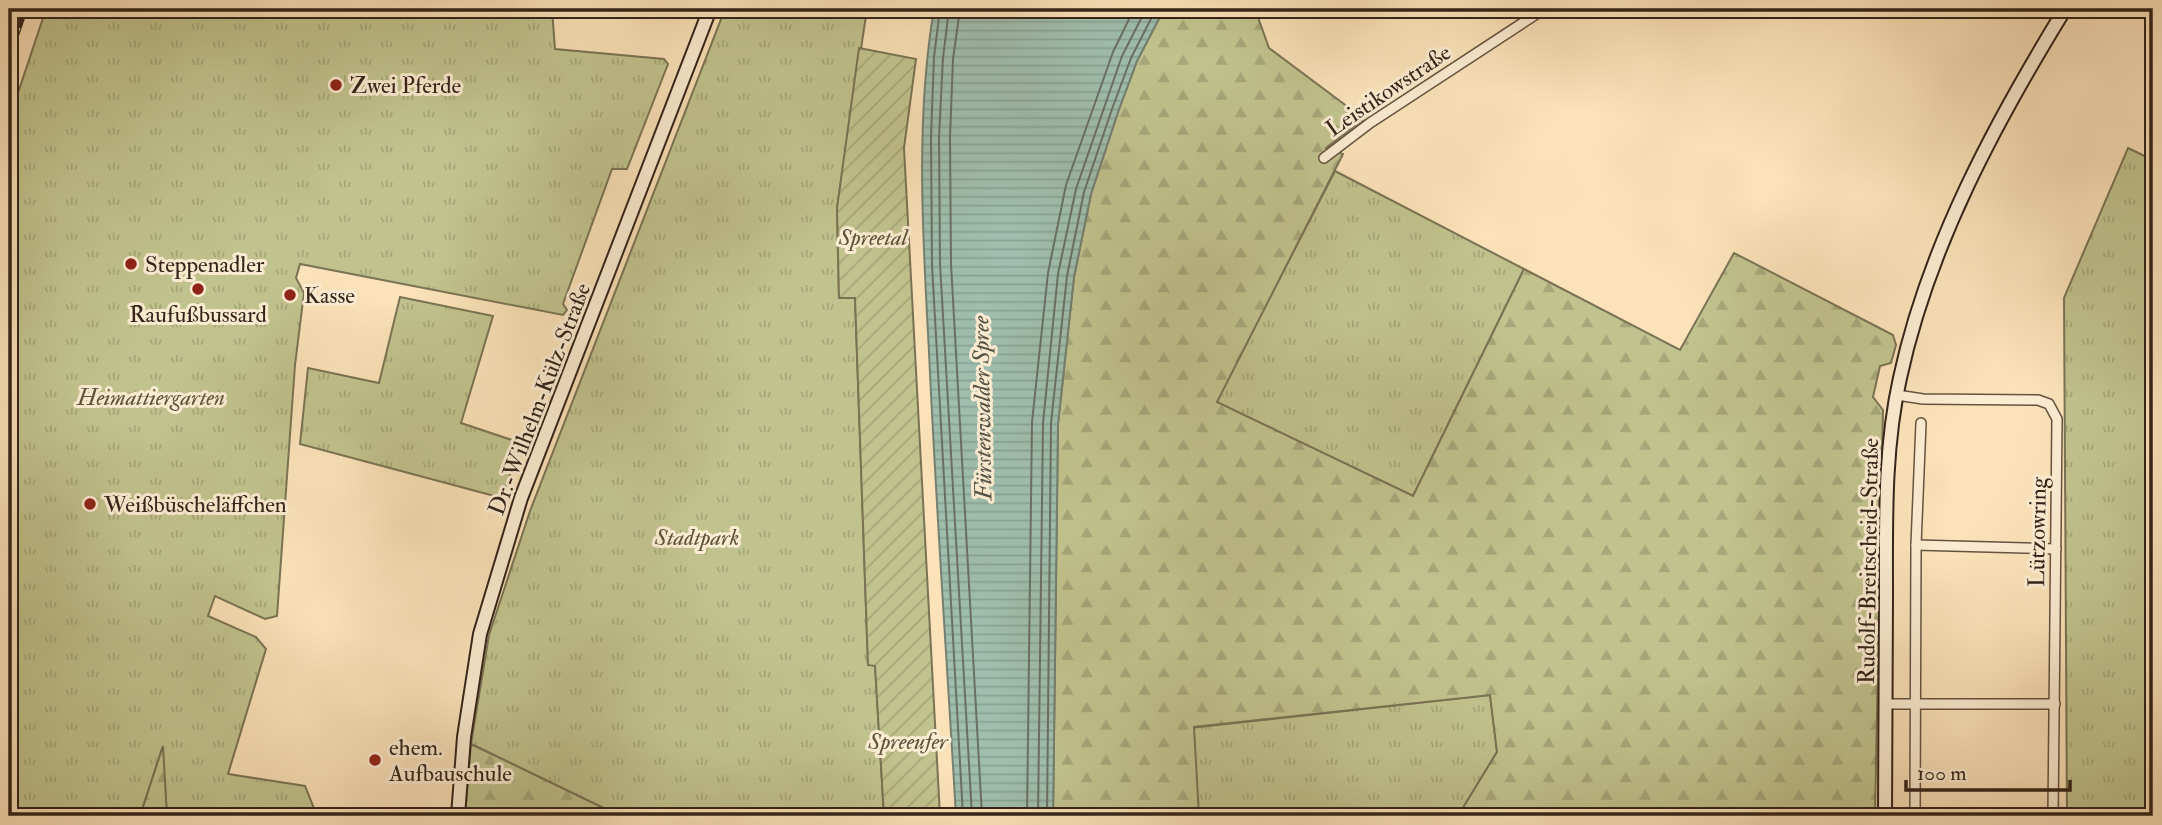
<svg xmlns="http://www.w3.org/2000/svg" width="2162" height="825" font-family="'IM FELL Double Pica',serif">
  <defs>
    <pattern id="grass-tufts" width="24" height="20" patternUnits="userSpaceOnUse" patternTransform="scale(1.75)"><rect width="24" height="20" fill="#c1c38e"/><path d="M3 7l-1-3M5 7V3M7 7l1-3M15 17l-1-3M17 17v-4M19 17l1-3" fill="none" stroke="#a6a77a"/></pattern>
    <pattern id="forest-firs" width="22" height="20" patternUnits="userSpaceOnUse" patternTransform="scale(1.75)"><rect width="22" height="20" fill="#c1c38e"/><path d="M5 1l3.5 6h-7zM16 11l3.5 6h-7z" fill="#a6a77a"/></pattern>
    <pattern id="garden-furrows" width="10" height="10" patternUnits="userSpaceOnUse" patternTransform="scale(1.75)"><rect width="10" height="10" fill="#c1c38e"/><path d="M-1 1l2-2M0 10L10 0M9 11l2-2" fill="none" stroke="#a6a77a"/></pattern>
    <pattern id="water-rules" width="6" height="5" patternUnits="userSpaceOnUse" patternTransform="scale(1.75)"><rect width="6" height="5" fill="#9fbeae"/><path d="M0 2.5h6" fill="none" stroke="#89a395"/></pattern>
  </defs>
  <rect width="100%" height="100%" fill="#fbe2b9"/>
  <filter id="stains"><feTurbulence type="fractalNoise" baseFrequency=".00286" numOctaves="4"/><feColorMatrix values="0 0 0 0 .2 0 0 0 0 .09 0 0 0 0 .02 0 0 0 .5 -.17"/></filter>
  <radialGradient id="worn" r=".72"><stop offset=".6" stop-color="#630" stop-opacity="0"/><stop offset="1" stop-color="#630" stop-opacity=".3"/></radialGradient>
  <!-- grass -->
  <g fill="url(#grass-tufts)" stroke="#7a7354" stroke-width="2">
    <path d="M46 9H552L555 49 664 59 668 64 627 169H612L563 304 567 310 563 315 300 264 296 278 304 293 295 365 277 616 265 619 215 596 208 616 256 637 266 649 228 774 305 786 317 816H167L162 749 140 816H9V120Z"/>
    <path d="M725 9H867L837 208 839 297 855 298 868 665H875L884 816H620L471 744 489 635 530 511Z"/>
    <path d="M2128 148 2153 160V816H2067L2064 298Z"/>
    <path d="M1335 171 1524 269 1413 496 1216 402Z"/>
    <path d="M400 297 493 316 461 423 521 443 502 498 300 444 308 368 379 383Z"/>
    <path d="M1490 695 1497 752 1458 816H1196L1190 728Z"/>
  </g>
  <!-- forest -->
  <g fill="url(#forest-firs)" stroke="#7a7354" stroke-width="2">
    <path d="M1164 9H1255L1269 48 1364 119 1326 148 1343 154 1217 402 1413 496 1524 269 1680 350 1734 253 1893 335 1896 345 1891 363 1880 366 1873 397 1883 410 1875 816H1458L1497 752 1490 695 1194 727 1199 816H1053L1058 424 1074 277 1091 194 1118 112 1137 61Z"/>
    <path d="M471 744 620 816H465Z"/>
    <path d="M163 746 167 816H140Z"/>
  </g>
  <!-- garden -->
  <path fill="url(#garden-furrows)" stroke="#7a7354" stroke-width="2" d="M859 48 916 59 904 148 940 816H884L875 666 868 665 855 298H839L837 208Z"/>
  <!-- water -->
  <path fill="url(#water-rules)" stroke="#748072" stroke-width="2" d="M934 9H1164L1137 61 1118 112 1091 194 1074 277 1058 424 1053 816H956C947 661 936 507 929 352 923 239 915 121 934 9Z"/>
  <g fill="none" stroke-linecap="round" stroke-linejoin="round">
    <!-- shore -->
    <g stroke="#697064" stroke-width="2">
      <path d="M940 9 934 57 931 137 932 265 963 816"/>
      <path d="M949 9 943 58 939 137 940 264 972 816"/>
      <path d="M960 9 953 59 950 137 951 264 982 816"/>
      <path d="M1027 816 1032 422 1048 273 1066 185 1113 52 1134 9"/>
      <path d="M1038 816 1043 423 1058 274 1076 189 1122 56 1146 9"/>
      <path d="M1047 816 1051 423 1067 276 1084 192 1112 109 1131 58 1156 9"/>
    </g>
    <defs>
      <g id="street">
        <path d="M1324 158 1370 123 1544 9"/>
        <path d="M1897 395 1923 399 2038 400 2049 404 2057 419 2053 816"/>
        <path d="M1916 545 2056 549"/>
        <path d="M1885 704H2055"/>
        <path d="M1915 816 1916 545 1921 423"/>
      </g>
      <g id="secondary">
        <path d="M458 816 464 737 480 634 521 498 710 9"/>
        <path d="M1885 816C1885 742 1886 668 1886 594 1886 523 1884 449 1900 378 1928 247 1995 123 2065 9"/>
      </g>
    </defs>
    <!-- street casing -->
    <use href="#street" stroke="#655341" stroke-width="12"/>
    <!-- secondary casing -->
    <use href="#secondary" stroke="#332319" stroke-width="16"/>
    <!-- street -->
    <use href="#street" stroke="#fcecd2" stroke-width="9"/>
    <!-- secondary -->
    <use href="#secondary" stroke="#fcecd2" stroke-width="12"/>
    <defs>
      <path id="rail" d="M9 56 25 9"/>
    </defs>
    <!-- rail casing -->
    <use href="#rail" stroke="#332319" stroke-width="6"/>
    <!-- rail -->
    <use href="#rail" stroke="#fcecd2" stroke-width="3.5" stroke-dasharray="10" stroke-linecap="butt"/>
  </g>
  <!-- markers -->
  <g fill="#8f2418" stroke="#fcecd2" stroke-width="2.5">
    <circle cx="336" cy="85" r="7"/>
    <circle cx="131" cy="264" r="7"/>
    <circle cx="198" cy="289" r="7"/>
    <circle cx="290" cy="295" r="7"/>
    <circle cx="90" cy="504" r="7"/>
    <circle cx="375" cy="760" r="7"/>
  </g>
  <g text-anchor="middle" stroke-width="6" stroke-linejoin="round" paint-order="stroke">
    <!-- poi labels -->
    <g font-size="23" fill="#332319" stroke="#fcecd2" text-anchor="start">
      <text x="350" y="93">Zwei Pferde</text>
      <text x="145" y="272">Steppenadler</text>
      <text x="304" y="303">Kasse</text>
      <text x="198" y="322" text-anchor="middle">Raufußbussard</text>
      <text x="104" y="512">Weißbüscheläffchen</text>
      <text x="389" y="755">ehem.<tspan x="389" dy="26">Aufbauschule</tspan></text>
    </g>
    <!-- street labels -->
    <g font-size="23" fill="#332319" stroke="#fcecd2">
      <text transform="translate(1388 90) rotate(-34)" y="8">Leistikowstraße</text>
      <text transform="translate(539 399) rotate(-69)" y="8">Dr.-Wilhelm-Külz-Straße</text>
      <text transform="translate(2037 532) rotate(-89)" y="8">Lützowring</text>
      <text transform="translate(1868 561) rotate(-89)" y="8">Rudolf-Breitscheid-Straße</text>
    </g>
    <!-- park labels -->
    <g font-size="23" font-style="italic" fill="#5e533c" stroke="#fcecd2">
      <text x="873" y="245">Spreetal</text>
      <text x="151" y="405">Heimattiergarten</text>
      <text x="697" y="545">Stadtpark</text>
      <text x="908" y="749">Spreeufer</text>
    </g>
    <!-- water labels -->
    <g font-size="24" font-style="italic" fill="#535246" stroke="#fcecd2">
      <text transform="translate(982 408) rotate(-91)" y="8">Fürstenwalder Spree</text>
    </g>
  </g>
  <!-- margin -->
  <rect width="2162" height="825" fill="none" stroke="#fbe2b9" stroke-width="35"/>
  <rect x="10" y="10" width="2141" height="804" fill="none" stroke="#332319" stroke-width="3.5"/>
  <rect x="18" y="18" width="2127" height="790" fill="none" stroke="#332319" stroke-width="2"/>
  <!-- scale -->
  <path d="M1906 780v10h164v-10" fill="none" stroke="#332319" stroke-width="3.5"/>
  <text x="1917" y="780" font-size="21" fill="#332319" stroke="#fcecd2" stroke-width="5" paint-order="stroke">100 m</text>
  <rect width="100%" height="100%" filter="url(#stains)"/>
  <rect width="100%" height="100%" fill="url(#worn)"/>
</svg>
